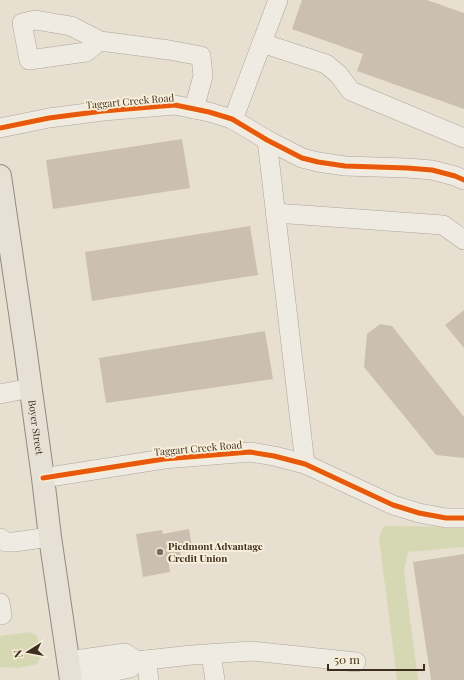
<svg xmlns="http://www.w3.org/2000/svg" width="464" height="680" font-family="'Playfair Display',serif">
  <rect width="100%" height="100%" fill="#e7e0d1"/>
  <!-- green -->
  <g fill="#d6d7b3">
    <path d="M384 526 464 527V547L408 552 404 572 418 680H397L379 538Z"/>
    <path d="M30 632 37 636 41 656 37 664 19 668 0 667V636Z"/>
  </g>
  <!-- building -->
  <g fill="#cbbfb2">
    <path d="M302 0H427L464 13V109L357 71 363 54 292 29Z"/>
    <path d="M182 139 190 188 53 209 46 160Z"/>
    <path d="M250 226 258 275 92 301 85 252Z"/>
    <path d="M464 310V348L445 325Z"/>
    <path d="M380 324 392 326 464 417V458L436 455 364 367 367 334Z"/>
    <path d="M265 331 273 379 106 403 99 358Z"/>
    <path d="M189 529 192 546 179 548 181 556 168 558 170 572 143 577 136 534 162 530 163 534Z"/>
    <path d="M464 554V680H431L413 562Z"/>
  </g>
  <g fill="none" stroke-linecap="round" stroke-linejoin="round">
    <defs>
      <g id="minor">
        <path d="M100 41 86 52 29 60 22 23 35 20 71 26 100 41 169 50 201 56 203 76 194 109"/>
        <path d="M262 43 326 64 338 74 351 91 464 138"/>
        <path d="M233 120 278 0"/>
        <path d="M0 128 49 118 103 111 175 105 209 112 232 119 267 140 302 158 318 162 345 166 407 168 432 170 455 176 464 180"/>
        <path d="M267 140 305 464"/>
        <path d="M275 213 443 225 464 240"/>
        <path d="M0 394 31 388"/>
        <path d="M43 478 164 459 250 452 274 456 305 464 393 505 419 513 446 518H464"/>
        <path d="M0 538 6 542H14L50 537"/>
        <path d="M0 603 2 615H0"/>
        <path d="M211 654 215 680"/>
        <path d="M146 660 149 680"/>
        <path d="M68 661 125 653 137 661"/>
        <path d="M71 680 130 668 137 661 192 655 251 651 356 662"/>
      </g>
      <g id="major">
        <path id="s1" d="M0 176 25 347 43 478 50 537 71 680"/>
      </g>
    </defs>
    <!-- minor casing -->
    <use href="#minor" stroke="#ada599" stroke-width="20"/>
    <!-- major casing -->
    <use href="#major" stroke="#928b80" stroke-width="24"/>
    <!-- minor -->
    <use href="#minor" stroke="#efebe3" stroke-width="19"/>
    <!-- major -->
    <use href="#major" stroke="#e6e1d4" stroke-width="22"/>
    <defs>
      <g id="cycleway">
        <path d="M0 128 49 118 103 111 175 105 209 112 232 119 267 140 302 158 318 162 345 166 407 168 432 170 455 176 464 180"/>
        <path d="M43 478 164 459 250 452 274 456 305 464 393 505 419 513 446 518H464"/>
      </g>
    </defs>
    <!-- cycleway casing -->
    <use href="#cycleway" stroke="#f7eed8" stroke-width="8"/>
    <!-- cycleway -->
    <use href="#cycleway" stroke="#e8590c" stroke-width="5"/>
  </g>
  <!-- markers -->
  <circle fill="#786c5e" stroke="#f7eed8" stroke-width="1.5" cx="160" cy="552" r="4"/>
  <g text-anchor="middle" stroke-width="4" stroke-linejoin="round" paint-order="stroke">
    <!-- street labels -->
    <g font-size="10" fill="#3d2e20" stroke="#f7eed8">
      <text transform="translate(130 101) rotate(-5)" y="4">Taggart Creek Road</text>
      <text dy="4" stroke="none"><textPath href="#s1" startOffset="254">Boyer Street</textPath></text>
      <text transform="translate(198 448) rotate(-5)" y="4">Taggart Creek Road</text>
    </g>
    <!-- poi labels -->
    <g font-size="10" font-weight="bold" fill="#3d2e20" stroke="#f7eed8" text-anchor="start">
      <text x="168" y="550">Piedmont Advantage<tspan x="168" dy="12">Credit Union</tspan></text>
    </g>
  </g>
  <!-- north arrow -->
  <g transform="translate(28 652) rotate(259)" stroke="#f7eed8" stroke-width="3" paint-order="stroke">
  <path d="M0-3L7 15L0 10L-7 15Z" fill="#3d2e20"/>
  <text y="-6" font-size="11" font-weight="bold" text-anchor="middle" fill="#3d2e20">N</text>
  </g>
  <!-- scale -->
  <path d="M328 664v6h96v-6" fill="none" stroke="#3d2e20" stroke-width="2"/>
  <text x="334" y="664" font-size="12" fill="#3d2e20" stroke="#f7eed8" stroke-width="3" paint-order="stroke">50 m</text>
</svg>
